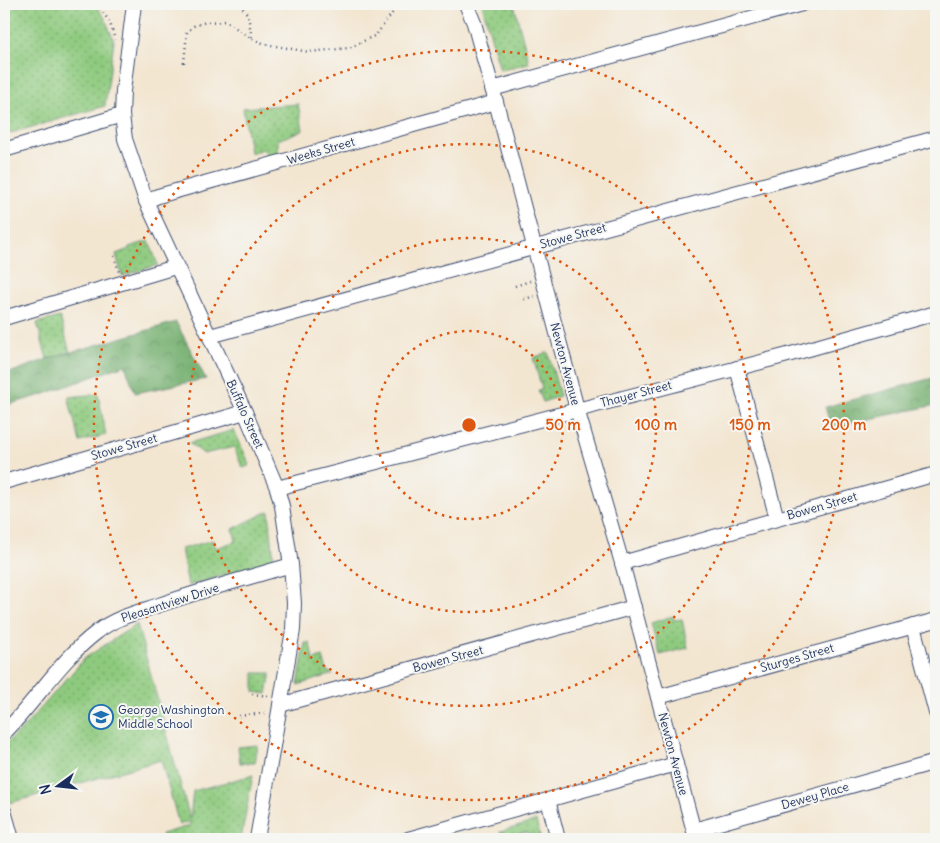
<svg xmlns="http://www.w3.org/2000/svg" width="940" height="843" font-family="Delius,sans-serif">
  <defs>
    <pattern id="grass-dots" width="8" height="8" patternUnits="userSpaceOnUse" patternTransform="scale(1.25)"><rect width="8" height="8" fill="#8eca7e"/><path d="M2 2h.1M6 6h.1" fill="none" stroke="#73a46a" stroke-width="1.8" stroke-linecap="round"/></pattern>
    <pattern id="forest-crowns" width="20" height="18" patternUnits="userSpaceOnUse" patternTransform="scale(1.25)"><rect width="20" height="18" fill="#72ae6d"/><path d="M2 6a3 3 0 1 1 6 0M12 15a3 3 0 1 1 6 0" fill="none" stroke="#5d8e5d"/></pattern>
  </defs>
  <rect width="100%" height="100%" fill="#f6f6f2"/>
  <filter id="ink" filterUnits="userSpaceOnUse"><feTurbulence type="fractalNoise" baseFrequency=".02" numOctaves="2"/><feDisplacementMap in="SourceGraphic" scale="10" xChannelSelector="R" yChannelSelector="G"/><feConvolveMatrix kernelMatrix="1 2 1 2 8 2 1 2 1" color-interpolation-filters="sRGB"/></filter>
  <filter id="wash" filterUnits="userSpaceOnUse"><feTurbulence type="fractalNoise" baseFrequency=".0096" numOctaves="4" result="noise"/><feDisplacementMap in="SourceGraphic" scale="20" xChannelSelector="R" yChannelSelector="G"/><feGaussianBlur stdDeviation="1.12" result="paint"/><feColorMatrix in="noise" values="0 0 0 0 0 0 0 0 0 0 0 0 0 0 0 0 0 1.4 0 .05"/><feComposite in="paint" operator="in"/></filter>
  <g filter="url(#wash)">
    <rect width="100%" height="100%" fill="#f3e6d1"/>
    <!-- grass -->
    <g fill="url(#grass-dots)" stroke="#547c6e">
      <path d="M4 4H95L105 18 114 41 105 106 4 135Z"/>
      <path d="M482 4H514L529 63 500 70Z"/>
      <path d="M298 104 303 130 278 140V156L268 160 264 149 250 153 243 108Z"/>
      <path d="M149 241 158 265 122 276 116 254 129 249V247Z"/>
      <path d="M60 317 70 352 47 359 37 323Z"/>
      <path d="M548 352 560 396 543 402 538 390 542 389 533 358Z"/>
      <path d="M98 394 106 435 80 442 68 397Z"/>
      <path d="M234 430 250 465 244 468 242 467 234 447 204 454 189 443Z"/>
      <path d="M269 511 274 561 188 586 181 549 213 540 216 548 236 541 233 529Z"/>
      <path d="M673 616 674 620 682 619 688 648 660 655 651 623Z"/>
      <path d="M137 624 190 819 193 791 253 775 241 839H163L161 834 189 826 190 821 179 825 161 760 10 803 4 779V745L26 725 85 658Z"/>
      <path d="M305 643H310L313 660 323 657 327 671 333 674 298 685Z"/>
      <path d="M254 673H271L267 694 254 692Z"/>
      <path d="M258 745 255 763H240L238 747Z"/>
      <path d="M536 821 541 839H531L527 832 502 839 500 832Z"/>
    </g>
    <!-- forest -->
    <g fill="url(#forest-crowns)" stroke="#466e66">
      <path d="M176 322 206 379 135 393 125 365 42 395 4 406V375L47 359Z"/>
      <path d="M936 377V405L831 427 825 407Z"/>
    </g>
  </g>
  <g filter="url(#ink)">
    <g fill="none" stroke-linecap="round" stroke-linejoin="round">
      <defs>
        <g id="minor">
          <path d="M134 4 123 91 122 115 125 139 146 201 245 412 277 488 282 506 291 565 294 603 293 630 257 839"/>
          <path d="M466 4 474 23 496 102 577 409 622 563 696 839"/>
          <path d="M492 89 802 4"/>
          <path d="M4 150 122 115"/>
          <path d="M146 201 158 196 496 102"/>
          <path d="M4 318 175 267"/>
          <path d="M210 336 936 138"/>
          <path d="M737 368 777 519"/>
          <path d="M4 482 245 412"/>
          <path d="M277 488 784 356 936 313"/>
          <path d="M622 563 936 474"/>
          <path d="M913 626 936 713"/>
          <path d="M658 697 936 620"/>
          <path d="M280 705 634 607"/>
          <path d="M4 733C36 701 60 660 97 632 114 618 138 612 159 605 202 590 247 578 291 565"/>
          <path d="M548 800 558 839"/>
          <path d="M4 811 12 839"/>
          <path d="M694 830 936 762"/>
          <path d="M408 839 676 764"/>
        </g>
      </defs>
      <!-- minor casing -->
      <use href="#minor" stroke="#3b4a6f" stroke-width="16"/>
      <!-- path -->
      <g stroke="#3b4a6f" stroke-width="2.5" stroke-dasharray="1 4" stroke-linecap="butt">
        <path d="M98 4 110 23 115 40"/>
        <path d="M240 4 248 15 252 39"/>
        <path d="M184 63 187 32 194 26 206 22 226 21 250 38 265 44 309 52 349 48 376 35 399 4"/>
        <path d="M114 256 119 272"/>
        <path d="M515 286 530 281"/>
        <path d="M524 299 535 296"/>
        <path d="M252 694 268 696"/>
        <path d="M239 716 265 713"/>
      </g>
      <!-- minor -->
      <use href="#minor" stroke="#fff" stroke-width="14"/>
    </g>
  </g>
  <!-- distance rings -->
  <g fill="none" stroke="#de5710" stroke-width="2.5" stroke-dasharray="2.5 5">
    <circle cx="469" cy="425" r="94"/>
    <circle cx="469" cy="425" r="187"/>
    <circle cx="469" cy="425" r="281"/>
    <circle cx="469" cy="425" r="375"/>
  </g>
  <!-- icons -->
  <defs>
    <symbol id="school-ring" viewBox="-11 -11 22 22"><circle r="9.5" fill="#f6f6f2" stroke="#1f6fb2" stroke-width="1.5"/><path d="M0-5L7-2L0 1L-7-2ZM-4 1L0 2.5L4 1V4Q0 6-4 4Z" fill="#1f6fb2"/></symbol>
  </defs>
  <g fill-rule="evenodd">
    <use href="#school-ring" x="87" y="703" width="28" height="28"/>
  </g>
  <g text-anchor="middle" stroke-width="4" stroke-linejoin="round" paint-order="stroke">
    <!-- street labels -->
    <g font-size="12" fill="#1b2f5e" stroke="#f6f6f2">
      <text transform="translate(321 151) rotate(-16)" y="4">Weeks Street</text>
      <text transform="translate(573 236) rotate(-15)" y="4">Stowe Street</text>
      <text transform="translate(565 364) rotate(75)" y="4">Newton Avenue</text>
      <text transform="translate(636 394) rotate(-15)" y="4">Thayer Street</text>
      <text transform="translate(245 414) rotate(66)" y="4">Buffalo Street</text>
      <text transform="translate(124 447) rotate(-16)" y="4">Stowe Street</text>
      <text transform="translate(822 506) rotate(-16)" y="4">Bowen Street</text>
      <text transform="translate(170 603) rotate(-18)" y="4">Pleasantview Drive</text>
      <text transform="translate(797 658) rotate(-16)" y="4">Sturges Street</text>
      <text transform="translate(448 659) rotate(-15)" y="4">Bowen Street</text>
      <text transform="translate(673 754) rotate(75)" y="4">Newton Avenue</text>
      <text transform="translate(815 796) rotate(-16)" y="4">Dewey Place</text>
    </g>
    <!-- poi labels -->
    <g font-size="12" fill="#1b2f5e" stroke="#f6f6f2" text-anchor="start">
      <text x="118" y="714">George Washington<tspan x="118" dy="14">Middle School</tspan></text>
    </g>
  </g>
  <circle cx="469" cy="425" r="8" fill="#de5710" stroke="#f6f6f2" stroke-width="2.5"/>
  <g font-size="15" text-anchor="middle" font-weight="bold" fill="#de5710" stroke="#f6f6f2" stroke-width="4" stroke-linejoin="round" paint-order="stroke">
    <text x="563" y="430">50 m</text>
    <text x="656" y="430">100 m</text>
    <text x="750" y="430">150 m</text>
    <text x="844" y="430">200 m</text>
  </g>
  <!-- margin -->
  <rect width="940" height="843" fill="none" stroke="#f6f6f2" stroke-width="20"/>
  <!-- north arrow -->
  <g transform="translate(58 786) rotate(255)" stroke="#f6f6f2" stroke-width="4" paint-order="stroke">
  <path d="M0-4L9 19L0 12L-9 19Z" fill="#1b2f5e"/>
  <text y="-8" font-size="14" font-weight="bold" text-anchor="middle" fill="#1b2f5e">N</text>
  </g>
</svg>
